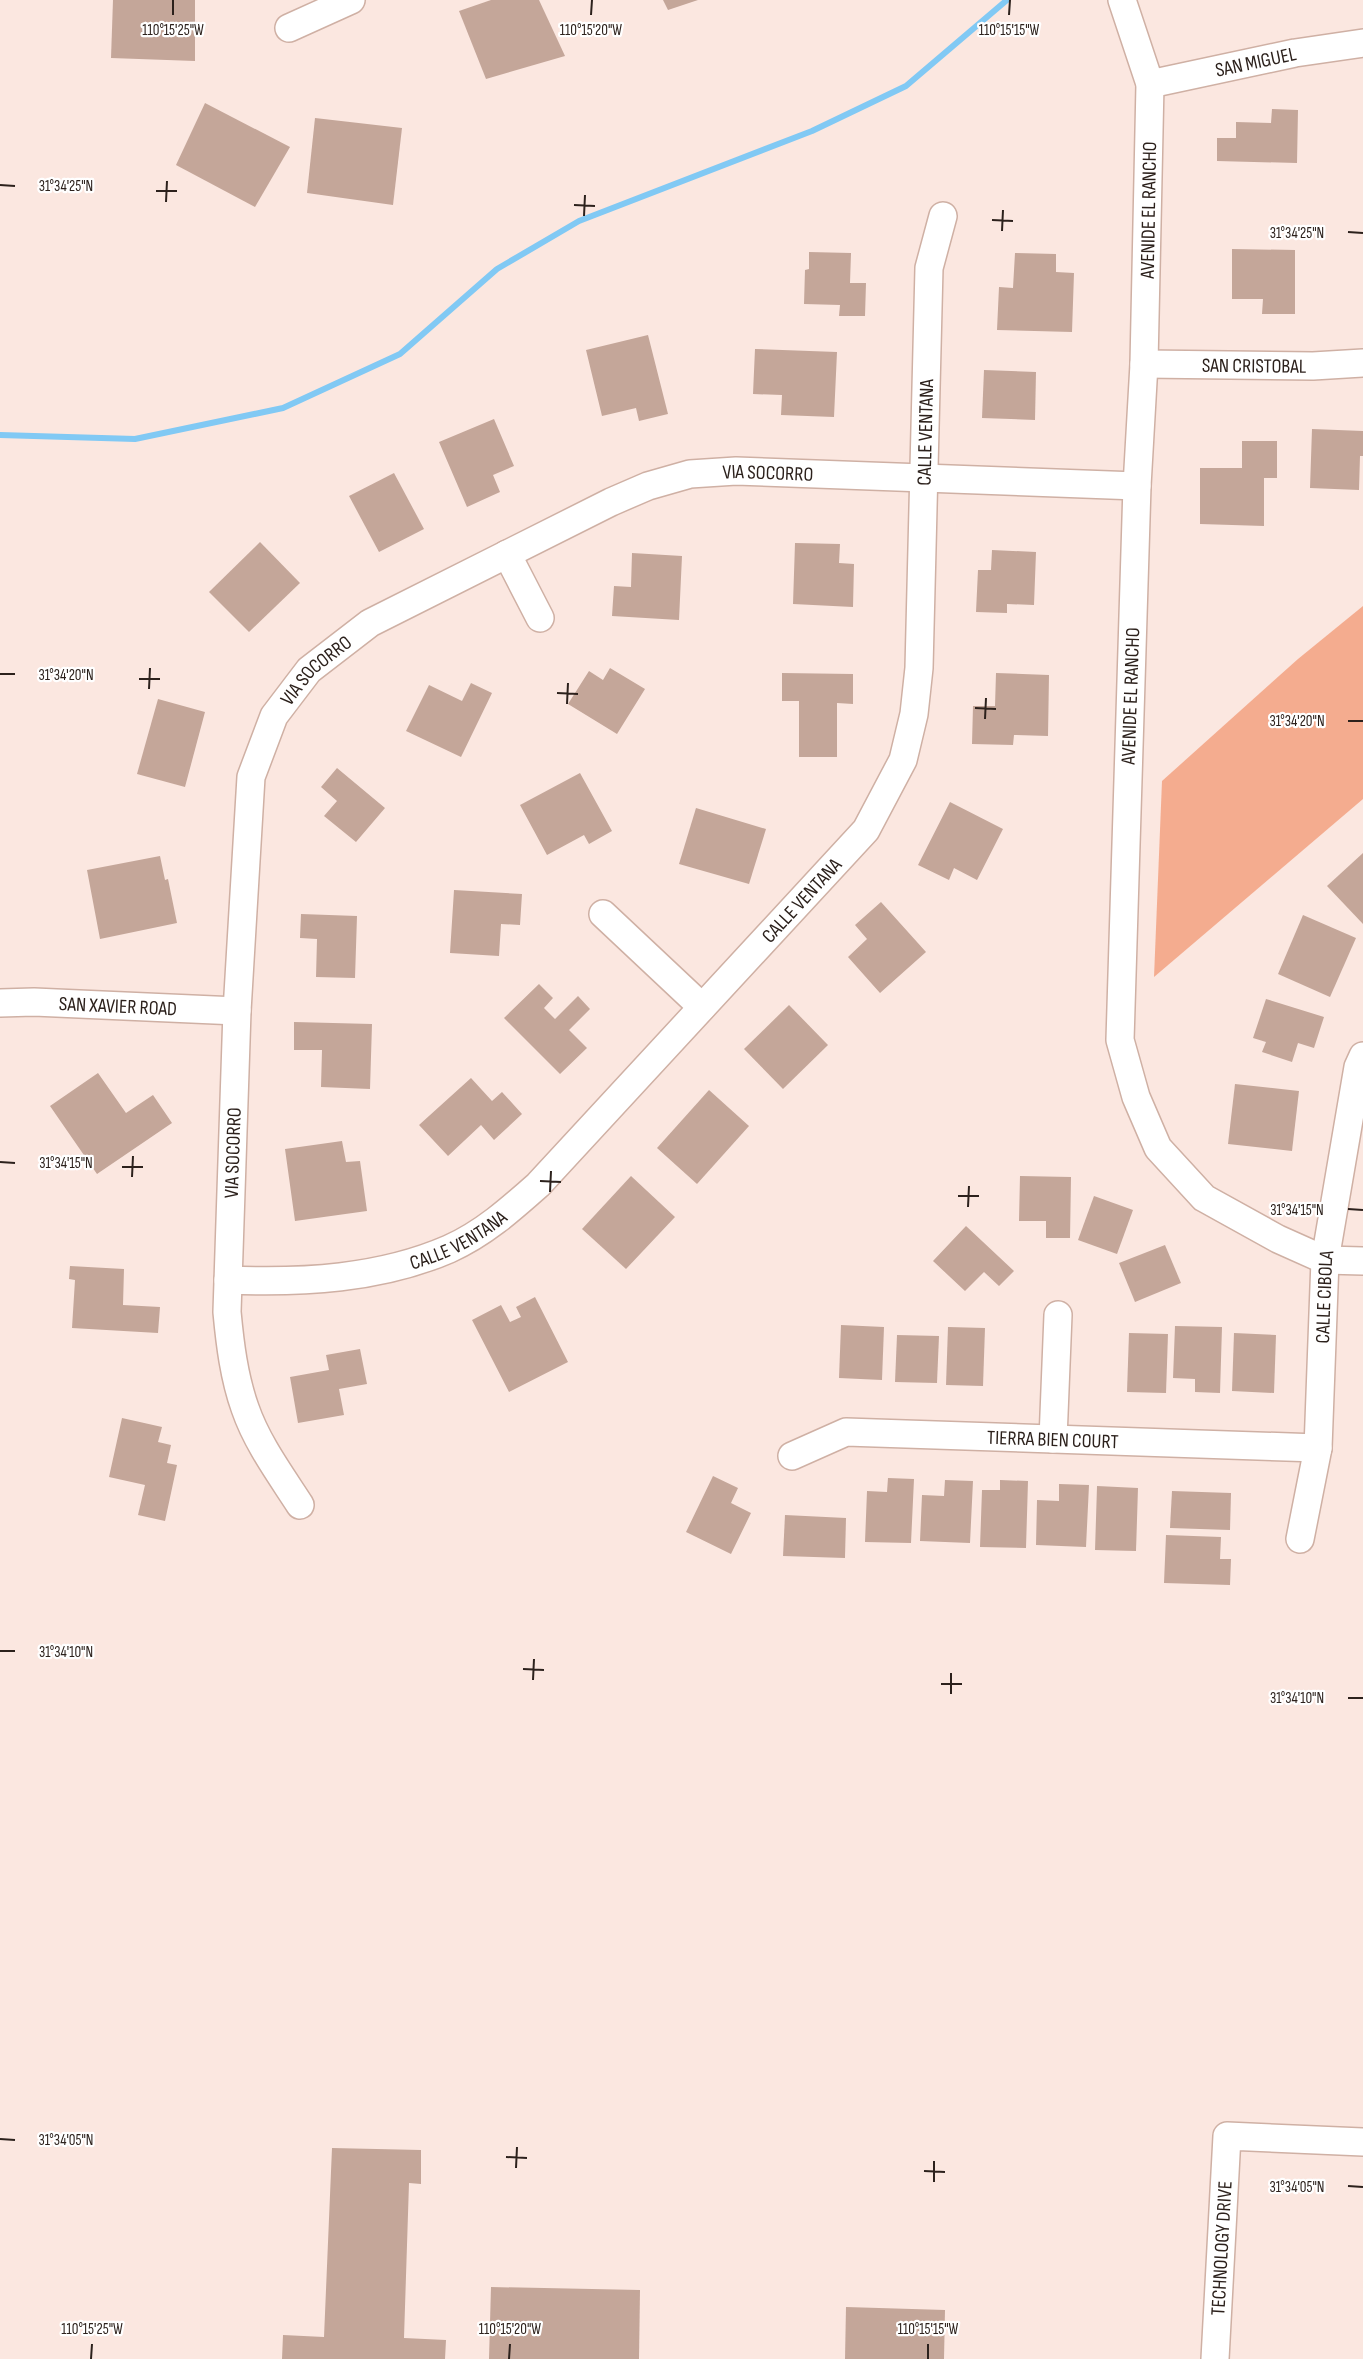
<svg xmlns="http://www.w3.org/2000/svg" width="1363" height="2359" font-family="'Sofia Sans Condensed',sans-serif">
  <rect width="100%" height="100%" fill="#fbe7e0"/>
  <!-- green -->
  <path fill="#f4ac8f" d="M1363 606V799L1154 977 1162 781 1298 659Z"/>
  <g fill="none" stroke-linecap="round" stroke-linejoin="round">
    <!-- stream -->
    <path stroke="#81c9f4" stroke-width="6" d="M0 435 135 439 283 408 400 354 497 269 579 221 812 131 906 86 1007 0"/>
  </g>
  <!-- building -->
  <g fill="#c4a699">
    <path d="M113 0H195V61L111 58Z"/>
    <path d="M491 0H539L565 56 486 79 459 11Z"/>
    <path d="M663 0H698L668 10Z"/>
    <path d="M205 103 290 147 255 207 176 165Z"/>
    <path d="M1272 109 1298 110 1297 163 1217 161V138H1236V122L1271 123Z"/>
    <path d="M315 118 402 128 393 205 307 193Z"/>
    <path d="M1232 249 1295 250V314H1262L1263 299H1232Z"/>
    <path d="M809 252 851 253 850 283H866L865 316H839L840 305 804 304 805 270 809 269Z"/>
    <path d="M1015 253 1056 254V272L1074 273 1072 332 997 330 999 287 1013 288Z"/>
    <path d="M648 335 668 414 639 421 636 408 602 416 586 350Z"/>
    <path d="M755 349 837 352 834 417 781 415 782 395 753 394Z"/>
    <path d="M984 370 1036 372 1035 420 982 418Z"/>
    <path d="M494 419 514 466 493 475 500 492 467 507 439 442Z"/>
    <path d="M1312 429 1363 431V456H1360L1359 490 1310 488Z"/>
    <path d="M1242 441H1277V478H1264V526L1200 524V468H1242Z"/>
    <path d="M394 473 424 529 379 552 349 496Z"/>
    <path d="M260 542 300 583 249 632 209 592Z"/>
    <path d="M795 543 840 544 839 563 854 564 853 607 793 604Z"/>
    <path d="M992 550 1036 552 1034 605 1007 604V613L976 612 978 570H991Z"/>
    <path d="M632 553 682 556 679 620 612 616 614 586 631 587Z"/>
    <path d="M610 668 645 689 617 734 568 704 589 671 603 680Z"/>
    <path d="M782 673 853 674V704L837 703V757H799V701H782Z"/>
    <path d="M996 673 1049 675 1048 736 1014 735 1013 745 972 744 973 706H995Z"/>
    <path d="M471 683 492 693 461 757 406 731 429 685 462 701Z"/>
    <path d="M158 699 205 712 185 787 137 774Z"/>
    <path d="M337 768 385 808 356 842 324 816 337 801 321 787Z"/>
    <path d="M580 773 612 831 589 844 584 835 547 855 520 805Z"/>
    <path d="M950 802 1003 829 977 880 954 868 949 880 918 865Z"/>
    <path d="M696 808 766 829 749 884 679 864Z"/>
    <path d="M1363 853V924L1327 886Z"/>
    <path d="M160 856 165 880 168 879 177 923 100 939 87 870Z"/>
    <path d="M454 890 522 894 520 925 501 924 499 956 450 953Z"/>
    <path d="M881 902 926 952 880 993 848 957 867 939 855 925Z"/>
    <path d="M301 914 357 916 355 978 316 977 317 939 300 938Z"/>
    <path d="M1303 915 1356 938 1330 997 1278 974Z"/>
    <path d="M539 984 553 998 544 1008 555 1019 578 996 590 1009 569 1030 587 1048 560 1074 504 1018Z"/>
    <path d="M1266 999 1324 1017 1314 1048 1298 1043 1292 1062 1262 1052 1266 1042 1253 1038Z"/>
    <path d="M789 1005 828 1045 783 1089 744 1049Z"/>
    <path d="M294 1022 372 1024 370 1089 321 1087 322 1050H294Z"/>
    <path d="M98 1073 126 1113 153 1095 172 1123 97 1174 50 1106Z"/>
    <path d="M471 1078 492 1101 502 1092 522 1114 494 1140 481 1125 448 1156 419 1125Z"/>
    <path d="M1235 1084 1299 1091 1292 1151 1228 1144Z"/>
    <path d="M709 1090 749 1126 697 1184 657 1148Z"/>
    <path d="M342 1141 346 1162 360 1161 367 1211 295 1221 285 1149Z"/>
    <path d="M631 1176 675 1217 626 1269 582 1229Z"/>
    <path d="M1020 1176 1071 1177 1070 1238H1046V1221H1019Z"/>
    <path d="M1094 1196 1133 1210 1117 1254 1078 1240Z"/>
    <path d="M966 1226 1014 1271 999 1286 984 1272 965 1291 933 1261Z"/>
    <path d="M1165 1245 1181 1283 1135 1302 1119 1263Z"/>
    <path d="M70 1266 124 1269 123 1305 160 1307 158 1333 72 1328 75 1280 69 1279Z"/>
    <path d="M535 1297 568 1362 509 1392 472 1320 501 1305 510 1322 521 1317 516 1307Z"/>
    <path d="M841 1325 884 1327 882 1380 839 1378Z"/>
    <path d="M1175 1326 1222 1327 1220 1393 1195 1392V1379L1173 1378Z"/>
    <path d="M948 1327 985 1328 983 1386 946 1385Z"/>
    <path d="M1129 1333 1168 1334 1166 1393 1127 1392Z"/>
    <path d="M1234 1333 1276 1335 1274 1393 1232 1391Z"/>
    <path d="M897 1335 939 1336 937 1383 895 1382Z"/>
    <path d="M360 1349 367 1384 339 1389 344 1415 298 1423 290 1377 329 1370 326 1355Z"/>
    <path d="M122 1418 162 1427 158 1442 171 1445 167 1463 177 1465 165 1521 138 1515 145 1485 109 1477Z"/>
    <path d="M713 1476 738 1488 731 1503 751 1513 731 1554 686 1532Z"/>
    <path d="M888 1478 914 1479 911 1543 865 1542 867 1491 887 1492Z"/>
    <path d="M945 1480 973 1481 970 1543 920 1541 922 1495 944 1496Z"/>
    <path d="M1000 1480 1028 1481 1026 1548 980 1547 982 1490H1000Z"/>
    <path d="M1059 1484 1089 1485 1086 1547 1036 1545 1037 1500 1059 1501Z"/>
    <path d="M1097 1486 1138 1488 1136 1551 1095 1550Z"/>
    <path d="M1172 1491 1231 1493 1230 1530 1170 1528Z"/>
    <path d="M785 1515 846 1518 845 1558 783 1556Z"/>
    <path d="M1166 1535 1221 1537 1220 1559H1231L1230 1585 1164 1583Z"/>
    <path d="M332 2148 421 2150V2184L409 2183 404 2338 446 2340 445 2359H282L283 2335 324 2337Z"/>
    <path d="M491 2287 640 2290 639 2359H489Z"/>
    <path d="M846 2307 945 2310 944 2359H845Z"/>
  </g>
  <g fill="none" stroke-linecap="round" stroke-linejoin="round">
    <defs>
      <g id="minor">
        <path d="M1122 0 1150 84 1144 364 1137 486 1120 1040 1136 1097 1158 1148 1204 1198 1278 1239 1325 1260 1363 1261"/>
        <path d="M289 28 351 0"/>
        <path id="s1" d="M1150 84 1295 53 1363 43"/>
        <path id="s2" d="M1144 364 1313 366 1363 363"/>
        <path d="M507 554 540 618"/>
        <path d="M603 914 702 1007"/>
        <path id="s3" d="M0 1003 34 1002 237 1011"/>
        <path id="s4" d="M228 1280C302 1283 380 1279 449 1249 483 1234 511 1209 538 1185L866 830 903 760 914 714 919 668 929 268 943 216"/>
        <path d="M1053 1439 1058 1315"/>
        <path id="s5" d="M792 1456 846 1432 1318 1448"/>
        <path id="s6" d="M300 1505C280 1474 257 1443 245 1408 234 1377 230 1344 227 1312L237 1011 251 777 274 716 309 670 370 623 611 502 648 486 690 474 736 471 1137 486"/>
        <path id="s7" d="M1300 1539 1318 1448 1325 1260 1358 1067 1363 1056"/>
        <path id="s8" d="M1215 2359 1227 2136 1363 2142"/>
      </g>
    </defs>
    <!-- minor casing -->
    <use href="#minor" stroke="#cfb0a4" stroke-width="30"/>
    <!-- minor -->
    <use href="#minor" stroke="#fff" stroke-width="27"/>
  </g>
  <!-- ticks -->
  <path fill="none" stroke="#2c211c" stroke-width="2" d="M173 15V0M591 15 592 0M1009 15 1010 0M0 185 15 186M156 191H177M166 202 167 181M574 205 595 206M584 216 585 195M992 220 1013 221M1002 231 1003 210M1348 232 1363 233M0 674H15M139 679H160M149 689 150 668M557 693 578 694M567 704 568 683M975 708 996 709M985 719 986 698M1348 721H1363M0 1162 15 1163M122 1167H143M132 1177 133 1156M540 1181 561 1182M550 1192 551 1171M958 1196H979M968 1207 969 1186M1348 1209 1363 1210M0 1651H15M523 1669 544 1670M533 1680 534 1659M941 1684H962M951 1694V1673M1348 1698H1363M0 2139 15 2140M506 2157 527 2158M516 2168 517 2147M924 2171 945 2172M934 2182V2161M1348 2186 1363 2187M91 2359 92 2344M509 2359 510 2344M928 2359V2344"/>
  <g text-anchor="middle" stroke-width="4.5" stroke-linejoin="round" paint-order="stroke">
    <!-- street labels -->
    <g font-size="20" fill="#2c211c" stroke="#fff">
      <text dy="7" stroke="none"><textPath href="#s1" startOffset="108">SAN MIGUEL</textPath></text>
      <text transform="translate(1148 210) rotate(-89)" y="7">AVENIDE EL RANCHO</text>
      <text dy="7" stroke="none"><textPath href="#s2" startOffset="110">SAN CRISTOBAL</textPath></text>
      <text dy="7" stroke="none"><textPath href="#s4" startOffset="1227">CALLE VENTANA</textPath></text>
      <text dy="7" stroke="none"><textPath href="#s6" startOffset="1377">VIA SOCORRO</textPath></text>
      <text dy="7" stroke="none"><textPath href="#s6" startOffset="873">VIA SOCORRO</textPath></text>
      <text transform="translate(1130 696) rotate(-88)" y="7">AVENIDE EL RANCHO</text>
      <text dy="7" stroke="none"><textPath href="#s4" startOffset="723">CALLE VENTANA</textPath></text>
      <text dy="7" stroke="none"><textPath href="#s3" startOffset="118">SAN XAVIER ROAD</textPath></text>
      <text dy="7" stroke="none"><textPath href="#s6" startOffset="369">VIA SOCORRO</textPath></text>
      <text dy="7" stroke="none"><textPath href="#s4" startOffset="237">CALLE VENTANA</textPath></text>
      <text dy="7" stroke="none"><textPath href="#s7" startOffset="244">CALLE CIBOLA</textPath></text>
      <text dy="7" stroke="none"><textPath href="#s5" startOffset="266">TIERRA BIEN COURT</textPath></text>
      <text dy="7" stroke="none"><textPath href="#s8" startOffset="111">TECHNOLOGY DRIVE</textPath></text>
    </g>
  </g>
  <g font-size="15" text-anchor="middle" fill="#2c211c" stroke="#fff" stroke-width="4.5" stroke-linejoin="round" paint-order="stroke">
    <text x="173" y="35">110°15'25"W</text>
    <text x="591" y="35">110°15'20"W</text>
    <text x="1009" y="35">110°15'15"W</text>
    <text x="66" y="191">31°34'25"N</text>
    <text x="1297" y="238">31°34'25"N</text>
    <text x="66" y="680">31°34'20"N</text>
    <text x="1297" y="726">31°34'20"N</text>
    <text x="66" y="1168">31°34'15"N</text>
    <text x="1297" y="1215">31°34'15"N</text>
    <text x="66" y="1657">31°34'10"N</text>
    <text x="1297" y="1703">31°34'10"N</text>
    <text x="66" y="2145">31°34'05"N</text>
    <text x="1297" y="2192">31°34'05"N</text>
    <text x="92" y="2334">110°15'25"W</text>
    <text x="510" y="2334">110°15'20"W</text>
    <text x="928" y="2334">110°15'15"W</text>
  </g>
</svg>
